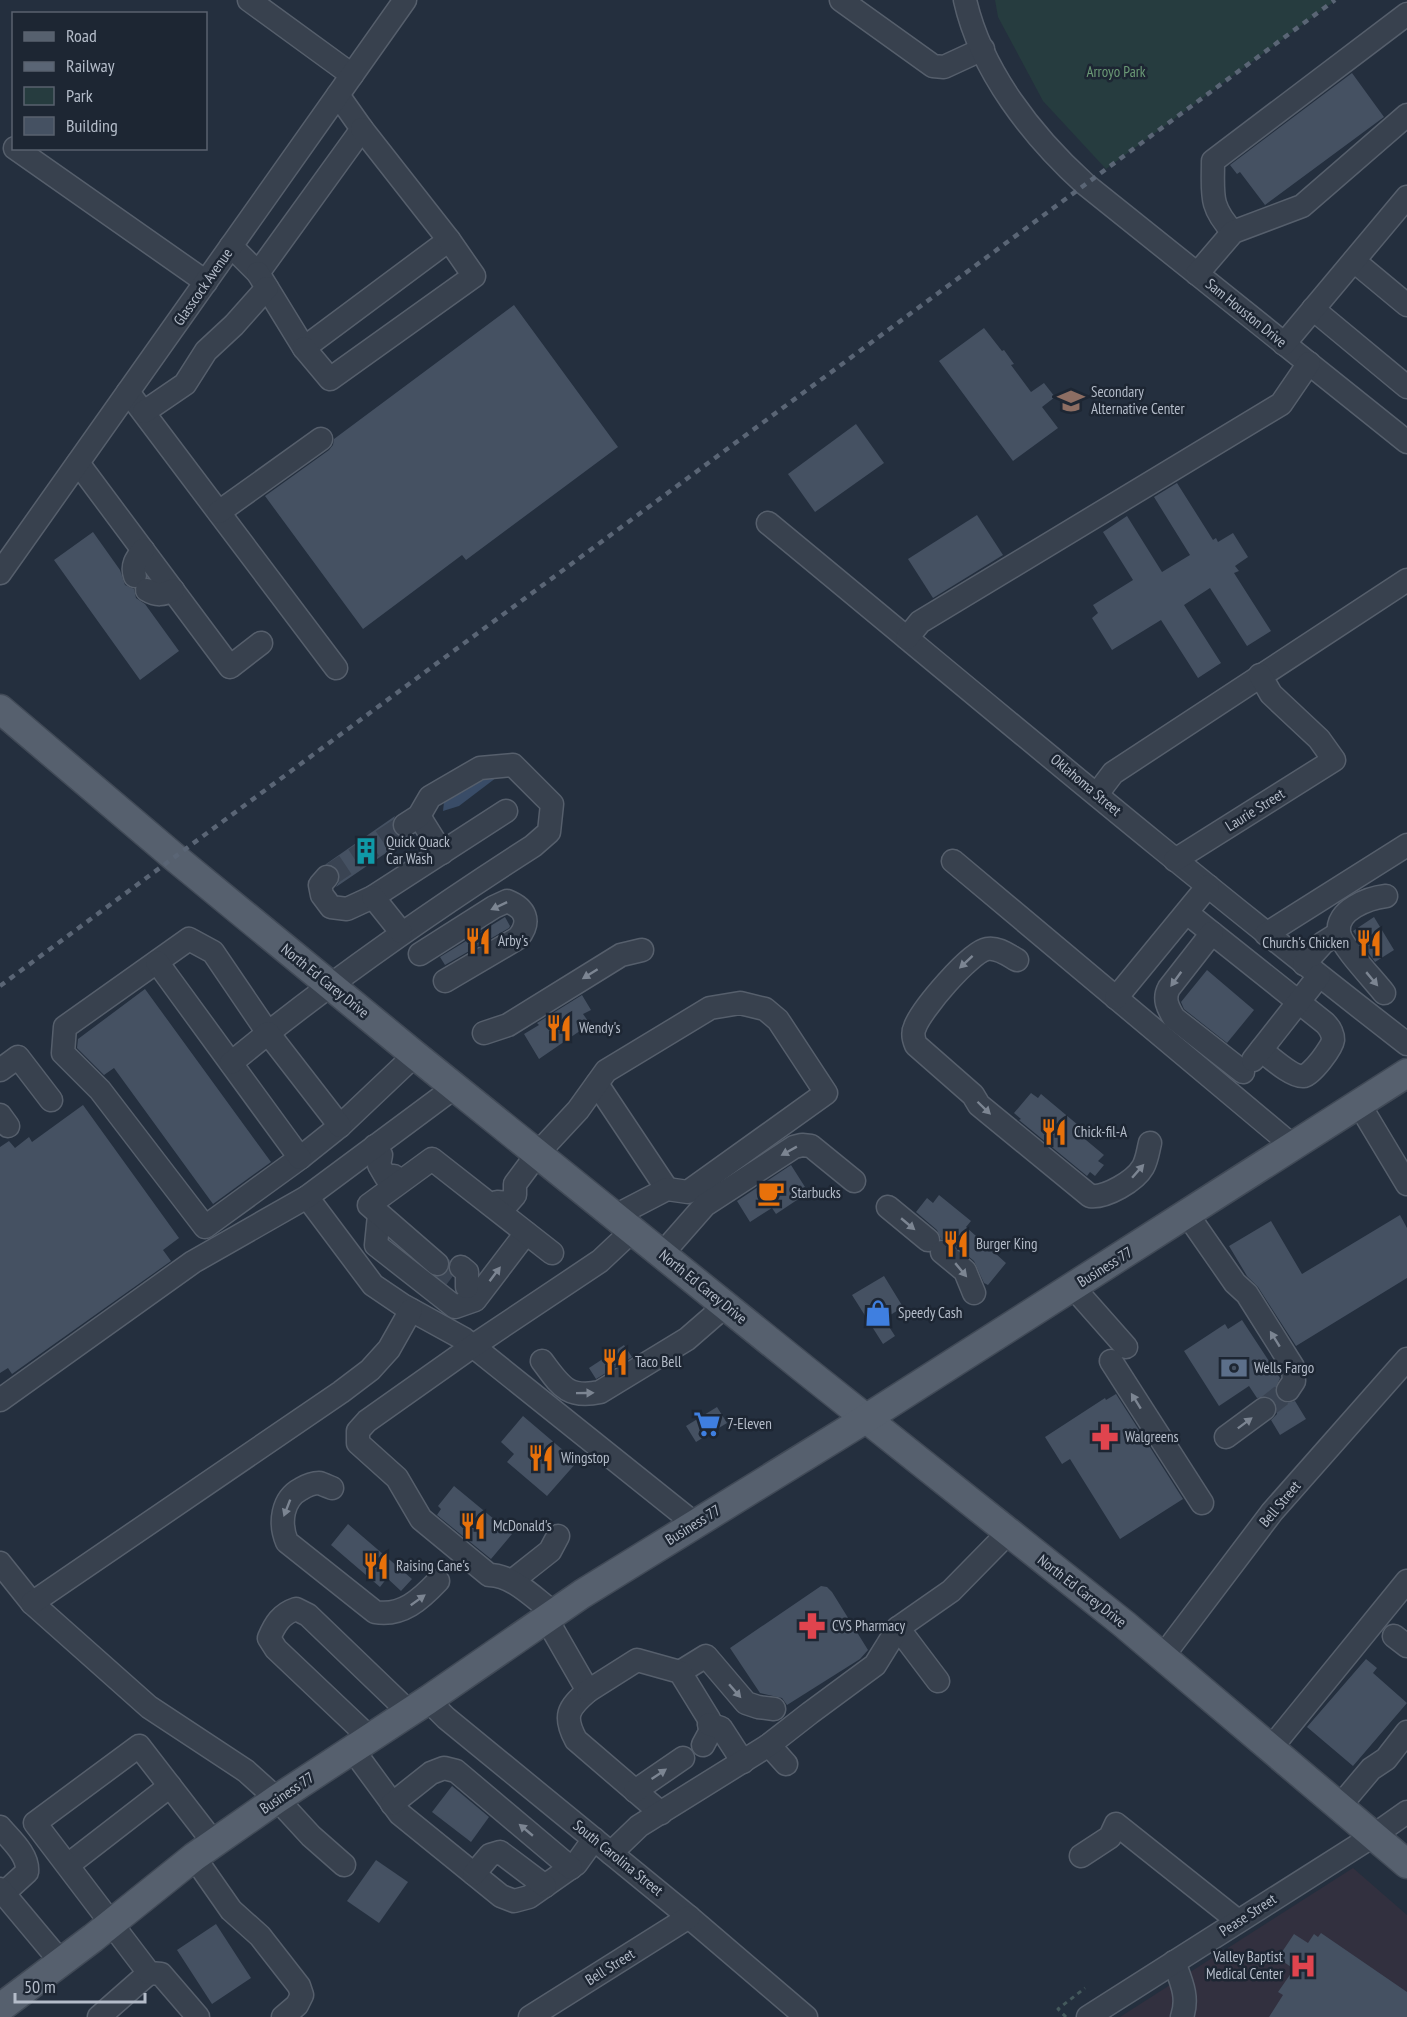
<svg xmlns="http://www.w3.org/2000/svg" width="1407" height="2017" font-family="'PT Sans Narrow',sans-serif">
  <rect width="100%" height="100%" fill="#242f3e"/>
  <!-- medical -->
  <path fill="#32303f" d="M1353 1868 1407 1915V2017H1120Z"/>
  <!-- green -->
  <path fill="#263c3f" d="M995 0H1336L1106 169 1043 101 998 17Z"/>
  <!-- water -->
  <path fill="#394c67" d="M489 766 505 771 459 806 443 811 444 802Z"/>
  <!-- building -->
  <g fill="#455162">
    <path d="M1352 73 1384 117 1265 205 1240 172 1237 174 1230 165Z"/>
    <path d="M514 305 618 447 466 560 462 555 363 629 265 496 329 450 333 445 334 439Z"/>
    <path d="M984 328 1002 351 1004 350 1014 364 1011 365 1031 392 1044 383 1055 397 1042 407 1058 428 1013 461 939 361Z"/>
    <path d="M856 424 884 463 815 512 788 474Z"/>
    <path d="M1177 483 1213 540 1216 538 1218 542 1233 533 1248 557 1235 566 1239 571 1234 573 1271 631 1247 646 1210 588 1184 605 1221 663 1198 678 1161 620 1112 650 1092 618 1098 613 1093 605 1133 580 1103 532 1127 516 1162 572 1190 555 1154 497Z"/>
    <path d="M977 515 1003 555 933 598 908 559Z"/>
    <path d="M93 532 120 570 125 585 134 589 136 598 145 604 179 651 140 680 54 560Z"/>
    <path d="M395 816 392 825 393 832 399 837 408 838 336 887 340 880V872L335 867 326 864Z"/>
    <path d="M505 917 510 926 509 928 445 965 440 957Z"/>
    <path d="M1374 917 1394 950 1375 962 1353 931Z"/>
    <path d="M1207 970 1254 1010 1227 1043 1184 1009 1181 1002Z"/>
    <path d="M145 989 271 1162 213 1204 114 1068 104 1075 77 1048 78 1039Z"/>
    <path d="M582 995 591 1010 583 1014 590 1024 539 1059 524 1034 539 1025 537 1023Z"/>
    <path d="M1031 1093 1038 1098 1041 1094 1084 1130 1080 1135 1104 1155 1098 1161 1104 1165 1095 1176 1090 1172 1087 1176 1019 1120 1021 1119 1014 1113Z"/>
    <path d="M83 1105 179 1238 163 1250 171 1261 12 1374 8 1368 0 1373V1147L9 1141 15 1148 29 1137 32 1142Z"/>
    <path d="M791 1165 805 1187 799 1190 803 1196 776 1214 772 1208 750 1222 737 1201Z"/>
    <path d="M939 1195 971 1221 966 1227 1006 1263 988 1285 984 1283 974 1261 951 1242 941 1239 937 1230 916 1212 927 1198 933 1203Z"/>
    <path d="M1400 1215 1407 1228V1278L1296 1346 1258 1287 1247 1276 1229 1246 1271 1221 1302 1274Z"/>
    <path d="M884 1276 903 1307 884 1319 895 1336 883 1344 852 1295Z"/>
    <path d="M1242 1320 1280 1378 1275 1389 1276 1396 1280 1401 1287 1403 1295 1401 1306 1419 1280 1435 1271 1420 1277 1414V1407L1274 1401 1269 1396 1257 1398 1249 1386 1219 1406 1184 1351 1225 1324 1228 1329Z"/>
    <path d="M624 1345 632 1357 596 1379 589 1368Z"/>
    <path d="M1116 1394 1183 1499 1120 1539 1070 1459 1062 1464 1045 1437 1105 1398 1106 1400Z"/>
    <path d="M717 1407 727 1423 696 1442 686 1426Z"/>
    <path d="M523 1416 577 1462 547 1496 507 1462 514 1454 501 1442Z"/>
    <path d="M454 1486 512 1534 491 1559 437 1515 441 1509 438 1506Z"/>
    <path d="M348 1524 412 1579 401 1591 387 1578 380 1587 331 1545Z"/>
    <path d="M821 1586 827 1587 832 1592 868 1650 860 1659 787 1705 782 1698 760 1693 730 1648Z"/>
    <path d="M1366 1659 1377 1668 1373 1673 1407 1703 1353 1766 1307 1727Z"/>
    <path d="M452 1786 489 1817 471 1842 432 1812Z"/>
    <path d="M376 1860 408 1882 379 1923 347 1901Z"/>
    <path d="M216 1924 251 1978 212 2004 177 1950Z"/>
    <path d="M1321 1933 1407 1992V2017H1269L1283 1995 1278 1992 1294 1969 1278 1958 1294 1934 1308 1943 1314 1934 1318 1937Z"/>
  </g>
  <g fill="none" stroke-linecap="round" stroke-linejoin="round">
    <!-- minor-tunnel -->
    <g stroke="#3a4453" stroke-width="22" stroke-dasharray="22 11" stroke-linecap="butt">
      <path d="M327 877 405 825"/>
      <path d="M437 1264 453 1276"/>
      <path d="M1264 1409 1288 1390"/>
    </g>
    <defs>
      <g id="minor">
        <path d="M249 0 352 75"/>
        <path d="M841 0 933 66 944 67 983 49"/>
        <path d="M965 0C981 71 1032 136 1085 184L1407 442"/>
        <path d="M15 148 206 282"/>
        <path d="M1233 232C1209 206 1213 195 1213 161L1407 14"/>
        <path d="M231 246 258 273 362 129 338 95"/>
        <path d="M1354 261 1407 305"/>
        <path d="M258 273 304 348 449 240"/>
        <path d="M1197 274 1233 232 1302 206 1407 115"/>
        <path d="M1313 309 1407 387"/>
        <path d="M1284 344 1407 197"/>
        <path d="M304 348 330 379 474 276 449 240 362 129"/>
        <path d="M128 392 336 668"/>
        <path d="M144 412 185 384 206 351 234 325 267 288"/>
        <path d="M78 463 230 667 261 643"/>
        <path d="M219 512 321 439"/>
        <path d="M768 523C980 698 1190 876 1407 1044"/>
        <path d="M0 573 405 0"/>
        <path d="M135 576C131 565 137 558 143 550"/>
        <path d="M147 590C157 596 163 595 173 590"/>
        <path d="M907 638 920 622 1281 404 1309 363"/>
        <path d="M1097 794 1113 773 1407 580"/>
        <path d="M419 816 442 853"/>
        <path d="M405 825 419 816 430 797 480 768 513 765 552 804 549 832 533 846C441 905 353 966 268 1033L213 952 189 939 65 1027 63 1053 100 1090 205 1227 300 1158 340 1126 415 1055"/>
        <path d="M1175 860 1334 760 1319 739 1271 694 1260 675"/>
        <path d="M953 861 1294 1147"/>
        <path d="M327 877 320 885 322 895 331 907 347 909 373 897 506 811"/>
        <path d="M373 897 401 932"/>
        <path d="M1187 913 1325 1023C1330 1028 1333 1033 1333 1040 1332 1048 1312 1074 1304 1076 1293 1078 1270 1057 1261 1050"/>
        <path d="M1212 933 1169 988C1163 999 1168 1008 1174 1018L1243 1072"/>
        <path d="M1266 934 1407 845"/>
        <path d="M420 954 494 907 507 901C525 908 532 921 518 938L445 981"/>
        <path d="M1017 960C1008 955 998 947 987 949 970 952 921 1010 915 1027 912 1033 913 1038 916 1045L973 1095 979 1105 1090 1196C1106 1198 1135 1181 1143 1167 1147 1160 1148 1151 1150 1143"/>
        <path d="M157 962 300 1158"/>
        <path d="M1304 964 1323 943 1339 933"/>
        <path d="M1384 993C1374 980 1342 947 1339 933 1335 910 1369 898 1386 896"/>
        <path d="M1116 998 1208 886"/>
        <path d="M484 1033 508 1025 621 955 642 950"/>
        <path d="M1253 1060 1319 976"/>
        <path d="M231 1063 268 1033 340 1126"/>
        <path d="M0 1070 18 1057 51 1100"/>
        <path d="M597 1084 667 1189"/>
        <path d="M1359 1104 1407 1184"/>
        <path d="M0 1115 8 1126"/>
        <path d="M375 1146 381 1155 379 1165 386 1177 394 1176"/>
        <path d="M307 1197 373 1285 404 1306 464 1339 695 1524"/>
        <path d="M497 1202 508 1203 515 1195V1184L538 1153 578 1110 606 1071 710 1008 740 1003 765 1009 778 1020 826 1093 688 1192 667 1189 615 1216"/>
        <path d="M888 1207 928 1240"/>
        <path d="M1187 1214 1235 1283 1247 1294 1293 1367 1294 1381 1288 1390"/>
        <path d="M379 1215 376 1245 455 1307 475 1300 526 1233"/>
        <path d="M942 1252 965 1271 974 1293"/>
        <path d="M662 1254 705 1205 794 1147 802 1145 811 1146 854 1181"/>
        <path d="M437 1264 369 1205 432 1159 552 1253"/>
        <path d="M461 1267 467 1272V1287"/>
        <path d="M1073 1287 1126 1347"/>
        <path d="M542 1361C560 1385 567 1399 600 1392L687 1339 725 1306"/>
        <path d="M1111 1361 1202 1503"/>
        <path d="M0 1400 193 1262 307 1197 455 1087"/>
        <path d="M1226 1437 1264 1409"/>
        <path d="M332 1488C329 1487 323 1484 319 1483 314 1483 306 1486 301 1489 282 1499 279 1523 287 1542L375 1612C402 1617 421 1599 438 1581"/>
        <path d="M0 1563 32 1603 149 1707 246 1771 277 1799 311 1836 344 1865"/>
        <path d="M512 1581 550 1551 558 1536"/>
        <path d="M32 1603 341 1392 370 1370 389 1349 411 1310"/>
        <path d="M554 1613C535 1599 513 1575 489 1575L421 1519 397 1478 358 1443V1431L367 1421 473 1346 600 1261 633 1230"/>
        <path d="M546 1618 588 1691C568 1708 563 1716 576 1740L661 1813"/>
        <path d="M1394 1636 1407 1646"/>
        <path d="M1163 1656 1272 1512 1407 1359"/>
        <path d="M680 1672 706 1656 746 1703 758 1707 774 1709"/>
        <path d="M938 1681 898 1628 951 1591 1008 1533"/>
        <path d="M588 1691 637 1660 680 1672 709 1719 710 1732 703 1745"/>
        <path d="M428 1700 446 1718 689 1917 806 2017"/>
        <path d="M709 1724 721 1728 743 1762"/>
        <path d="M370 1738 276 1649 269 1638C275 1624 281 1614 296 1609L308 1615 409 1712"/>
        <path d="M769 1745 786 1764"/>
        <path d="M1271 1748 1407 1581"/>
        <path d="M353 1750 400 1814 501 1896 514 1901 529 1897 576 1864 594 1839"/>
        <path d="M635 1791 683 1758"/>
        <path d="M392 1804 431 1773 444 1768 456 1771 571 1868"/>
        <path d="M1339 1807 1371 1769 1386 1759 1407 1732"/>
        <path d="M0 1827C10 1839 29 1855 27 1872L4 1893"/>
        <path d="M611 1853 639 1826 769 1745 810 1713 875 1665 898 1628"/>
        <path d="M1081 1856 1110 1837 1116 1824 1238 1921"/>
        <path d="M194 1857 231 1910 260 1936 299 1986 302 1995 297 2005 283 2017"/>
        <path d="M68 1865 170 1786"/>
        <path d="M474 1874 490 1855 500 1852 545 1886"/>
        <path d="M0 1889 61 1962"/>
        <path d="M1174 1962C1181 1981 1189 1997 1182 2017"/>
        <path d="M99 2017 149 1973"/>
        <path d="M198 2017 161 1974 149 1973 35 1823 139 1746 214 1843"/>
        <path d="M530 2017 689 1917"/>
        <path d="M1088 2017 1373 1836 1407 1812"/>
      </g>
      <g id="major">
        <path d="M0 709 173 856 415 1055 804 1369 1124 1624 1407 1864"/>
        <path d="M0 2008 93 1938 194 1857 277 1799 428 1700 582 1594 867 1418 1407 1073"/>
      </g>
    </defs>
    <!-- minor casing -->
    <use href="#minor" stroke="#565f6c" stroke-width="25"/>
    <!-- major casing -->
    <use href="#major" stroke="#414a57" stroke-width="31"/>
    <!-- path -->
    <path stroke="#44595c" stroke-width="3" stroke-dasharray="4.5 4.5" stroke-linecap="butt" d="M1066 2017 1058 2009 1085 1988"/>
    <!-- minor -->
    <use href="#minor" stroke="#38414e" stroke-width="22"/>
    <!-- major -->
    <use href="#major" stroke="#56606e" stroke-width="28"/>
    <!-- rail -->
    <path stroke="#5a6575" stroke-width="4.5" stroke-dasharray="6 6" stroke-linecap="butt" d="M0 986 1335 0"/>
  </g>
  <!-- one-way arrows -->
  <defs><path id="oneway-solid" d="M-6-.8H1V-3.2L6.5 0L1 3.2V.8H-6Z" transform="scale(1.5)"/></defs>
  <g fill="#7c8592">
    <use href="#oneway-solid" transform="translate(499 906) rotate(155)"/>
    <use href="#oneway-solid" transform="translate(966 962) rotate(137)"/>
    <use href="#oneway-solid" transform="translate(590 974) rotate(148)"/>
    <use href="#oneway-solid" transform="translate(1176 979) rotate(126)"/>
    <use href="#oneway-solid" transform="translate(1372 979) rotate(50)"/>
    <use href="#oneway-solid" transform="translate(984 1108) rotate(44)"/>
    <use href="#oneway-solid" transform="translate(789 1151) rotate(151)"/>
    <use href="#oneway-solid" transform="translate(1138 1171) rotate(-49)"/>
    <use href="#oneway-solid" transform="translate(908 1224) rotate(40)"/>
    <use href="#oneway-solid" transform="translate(961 1270) rotate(50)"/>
    <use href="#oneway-solid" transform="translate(495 1274) rotate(-53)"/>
    <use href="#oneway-solid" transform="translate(1275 1339) rotate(-122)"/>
    <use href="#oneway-solid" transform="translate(585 1393) rotate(-1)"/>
    <use href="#oneway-solid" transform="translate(1136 1401) rotate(-122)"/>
    <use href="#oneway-solid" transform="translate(1245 1423) rotate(-37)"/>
    <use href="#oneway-solid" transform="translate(287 1508) rotate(111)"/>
    <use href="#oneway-solid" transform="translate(418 1600) rotate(-36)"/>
    <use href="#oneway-solid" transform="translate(735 1691) rotate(49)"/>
    <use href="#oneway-solid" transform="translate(659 1774) rotate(-34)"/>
    <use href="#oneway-solid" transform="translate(526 1830) rotate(-140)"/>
  </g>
  <!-- icons -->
  <defs>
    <symbol id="school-bare" viewBox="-9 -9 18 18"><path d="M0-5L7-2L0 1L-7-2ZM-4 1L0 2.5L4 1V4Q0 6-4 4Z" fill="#8d6e63" stroke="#1d2633" stroke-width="2.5" paint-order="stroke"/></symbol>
    <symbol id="building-bare" viewBox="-9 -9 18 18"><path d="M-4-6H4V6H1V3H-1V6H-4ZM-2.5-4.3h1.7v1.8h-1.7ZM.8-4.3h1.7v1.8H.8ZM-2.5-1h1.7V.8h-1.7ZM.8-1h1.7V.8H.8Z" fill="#0f9aa8" stroke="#1d2633" stroke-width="2.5" paint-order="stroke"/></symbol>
    <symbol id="restaurant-bare" viewBox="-9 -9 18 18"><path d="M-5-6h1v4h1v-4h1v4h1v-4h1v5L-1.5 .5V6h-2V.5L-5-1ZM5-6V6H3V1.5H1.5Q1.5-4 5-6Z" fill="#e8710a" stroke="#1d2633" stroke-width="2.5" paint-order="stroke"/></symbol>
    <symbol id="cafe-bare" viewBox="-9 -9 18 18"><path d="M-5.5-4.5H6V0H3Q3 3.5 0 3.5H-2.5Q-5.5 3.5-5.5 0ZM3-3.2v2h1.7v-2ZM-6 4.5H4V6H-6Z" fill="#e8710a" stroke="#1d2633" stroke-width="2.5" paint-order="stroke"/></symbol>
    <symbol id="shop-bare" viewBox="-9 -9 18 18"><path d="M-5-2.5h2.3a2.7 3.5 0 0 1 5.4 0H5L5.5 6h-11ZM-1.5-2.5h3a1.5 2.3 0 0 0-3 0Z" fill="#3f7fe0" stroke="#1d2633" stroke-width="2.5" paint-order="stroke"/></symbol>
    <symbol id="bank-bare" viewBox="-9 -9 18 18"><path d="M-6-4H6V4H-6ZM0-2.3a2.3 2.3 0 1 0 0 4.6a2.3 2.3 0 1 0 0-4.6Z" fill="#5c6f8a" stroke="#1d2633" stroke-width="2.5" paint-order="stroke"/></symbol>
    <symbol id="supermarket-bare" viewBox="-9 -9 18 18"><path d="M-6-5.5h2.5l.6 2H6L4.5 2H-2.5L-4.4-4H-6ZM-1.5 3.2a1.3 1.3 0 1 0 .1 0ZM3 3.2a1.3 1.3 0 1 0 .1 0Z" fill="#3f7fe0" stroke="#1d2633" stroke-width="2.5" paint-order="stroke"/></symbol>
    <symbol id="pharmacy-bare" viewBox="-9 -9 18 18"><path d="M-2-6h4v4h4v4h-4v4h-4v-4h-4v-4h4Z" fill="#e0444e" stroke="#1d2633" stroke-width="2.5" paint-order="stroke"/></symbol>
    <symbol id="hospital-bare" viewBox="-9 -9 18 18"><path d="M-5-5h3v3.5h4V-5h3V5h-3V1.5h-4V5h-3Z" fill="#e0444e" stroke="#1d2633" stroke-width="2.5" paint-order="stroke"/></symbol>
  </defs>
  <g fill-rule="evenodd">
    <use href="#school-bare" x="1052" y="382" width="38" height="38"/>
    <use href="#building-bare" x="347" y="832" width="38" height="38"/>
    <use href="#restaurant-bare" x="459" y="922" width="38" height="38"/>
    <use href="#restaurant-bare" x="1350" y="924" width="38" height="38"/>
    <use href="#restaurant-bare" x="540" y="1009" width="38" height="38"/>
    <use href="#restaurant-bare" x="1035" y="1113" width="38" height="38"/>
    <use href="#cafe-bare" x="752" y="1174" width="38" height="38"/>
    <use href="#restaurant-bare" x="937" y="1225" width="38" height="38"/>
    <use href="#shop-bare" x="859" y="1294" width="38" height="38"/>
    <use href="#restaurant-bare" x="596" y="1343" width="38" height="38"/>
    <use href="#bank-bare" x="1215" y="1349" width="38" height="38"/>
    <use href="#supermarket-bare" x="688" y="1405" width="38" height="38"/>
    <use href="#pharmacy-bare" x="1086" y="1418" width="38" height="38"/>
    <use href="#restaurant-bare" x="522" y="1439" width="38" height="38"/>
    <use href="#restaurant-bare" x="454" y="1507" width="38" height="38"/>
    <use href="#restaurant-bare" x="357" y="1547" width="38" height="38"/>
    <use href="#pharmacy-bare" x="793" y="1607" width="38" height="38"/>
    <use href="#hospital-bare" x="1284" y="1947" width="38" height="38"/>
  </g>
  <g text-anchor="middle" stroke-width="5" stroke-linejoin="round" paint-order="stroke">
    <!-- park labels -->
    <g font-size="15" fill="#6b9a76" stroke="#1d2633">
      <text x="1116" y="77">Arroyo Park</text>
    </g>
    <!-- street labels -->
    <g font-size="15" fill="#b4bcc9" stroke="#1d2633">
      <text transform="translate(203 287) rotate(-55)" y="5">Glasscock Avenue</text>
      <text transform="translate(1246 313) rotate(39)" y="5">Sam Houston Drive</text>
      <text transform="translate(1086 785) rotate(40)" y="5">Oklahoma Street</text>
      <text transform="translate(1255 810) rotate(-32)" y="5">Laurie Street</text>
      <text transform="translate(325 981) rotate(39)" y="5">North Ed Carey Drive</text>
      <text transform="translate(1105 1267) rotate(-32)" y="5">Business 77</text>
      <text transform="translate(703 1287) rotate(39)" y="5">North Ed Carey Drive</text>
      <text transform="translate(1280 1504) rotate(-50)" y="5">Bell Street</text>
      <text transform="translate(693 1525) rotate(-32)" y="5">Business 77</text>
      <text transform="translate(1082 1591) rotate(38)" y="5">North Ed Carey Drive</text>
      <text transform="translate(287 1793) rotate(-34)" y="5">Business 77</text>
      <text transform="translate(618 1858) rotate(39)" y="5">South Carolina Street</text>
      <text transform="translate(1248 1915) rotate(-33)" y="5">Pease Street</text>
      <text transform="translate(610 1967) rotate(-32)" y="5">Bell Street</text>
    </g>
    <!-- poi labels -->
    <g font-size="15" fill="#b4bcc9" stroke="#1d2633" text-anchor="start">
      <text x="1091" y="397">Secondary<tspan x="1091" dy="17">Alternative Center</tspan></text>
      <text x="386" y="847">Quick Quack<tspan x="386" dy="17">Car Wash</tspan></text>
      <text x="498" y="946">Arby's</text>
      <text x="1349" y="948" text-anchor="end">Church's Chicken</text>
      <text x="579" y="1033">Wendy's</text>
      <text x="1074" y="1137">Chick-fil-A</text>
      <text x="791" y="1198">Starbucks</text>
      <text x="976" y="1249">Burger King</text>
      <text x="898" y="1318">Speedy Cash</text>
      <text x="635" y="1367">Taco Bell</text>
      <text x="1254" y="1373">Wells Fargo</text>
      <text x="727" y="1429">7-Eleven</text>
      <text x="1125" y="1442">Walgreens</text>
      <text x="561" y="1463">Wingstop</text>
      <text x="493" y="1531">McDonald's</text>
      <text x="396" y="1571">Raising Cane's</text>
      <text x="832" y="1631">CVS Pharmacy</text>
      <text x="1283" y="1962" text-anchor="end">Valley Baptist<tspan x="1283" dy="17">Medical Center</tspan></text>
    </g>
  </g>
  <!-- legend -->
  <rect x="12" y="12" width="195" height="138" fill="#1d2633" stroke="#59626f" stroke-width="1.5"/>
  <rect x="24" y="32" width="30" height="9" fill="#56606e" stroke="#59626f" stroke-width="1.5"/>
  <text x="66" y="42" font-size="18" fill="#b4bcc9">Road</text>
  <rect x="24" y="62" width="30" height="9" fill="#5a6575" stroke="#59626f" stroke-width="1.5"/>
  <text x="66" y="72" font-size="18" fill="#b4bcc9">Railway</text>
  <rect x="24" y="87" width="30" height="18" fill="#263c3f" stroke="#59626f" stroke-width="1.5"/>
  <text x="66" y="102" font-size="18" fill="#b4bcc9">Park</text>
  <rect x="24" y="117" width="30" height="18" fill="#455162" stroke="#59626f" stroke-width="1.5"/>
  <text x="66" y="132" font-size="18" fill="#b4bcc9">Building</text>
  <!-- scale -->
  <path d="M15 1993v9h130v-9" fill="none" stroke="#b4bcc9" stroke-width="3"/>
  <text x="24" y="1993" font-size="18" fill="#b4bcc9" stroke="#1d2633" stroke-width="4.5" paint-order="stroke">50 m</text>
</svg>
